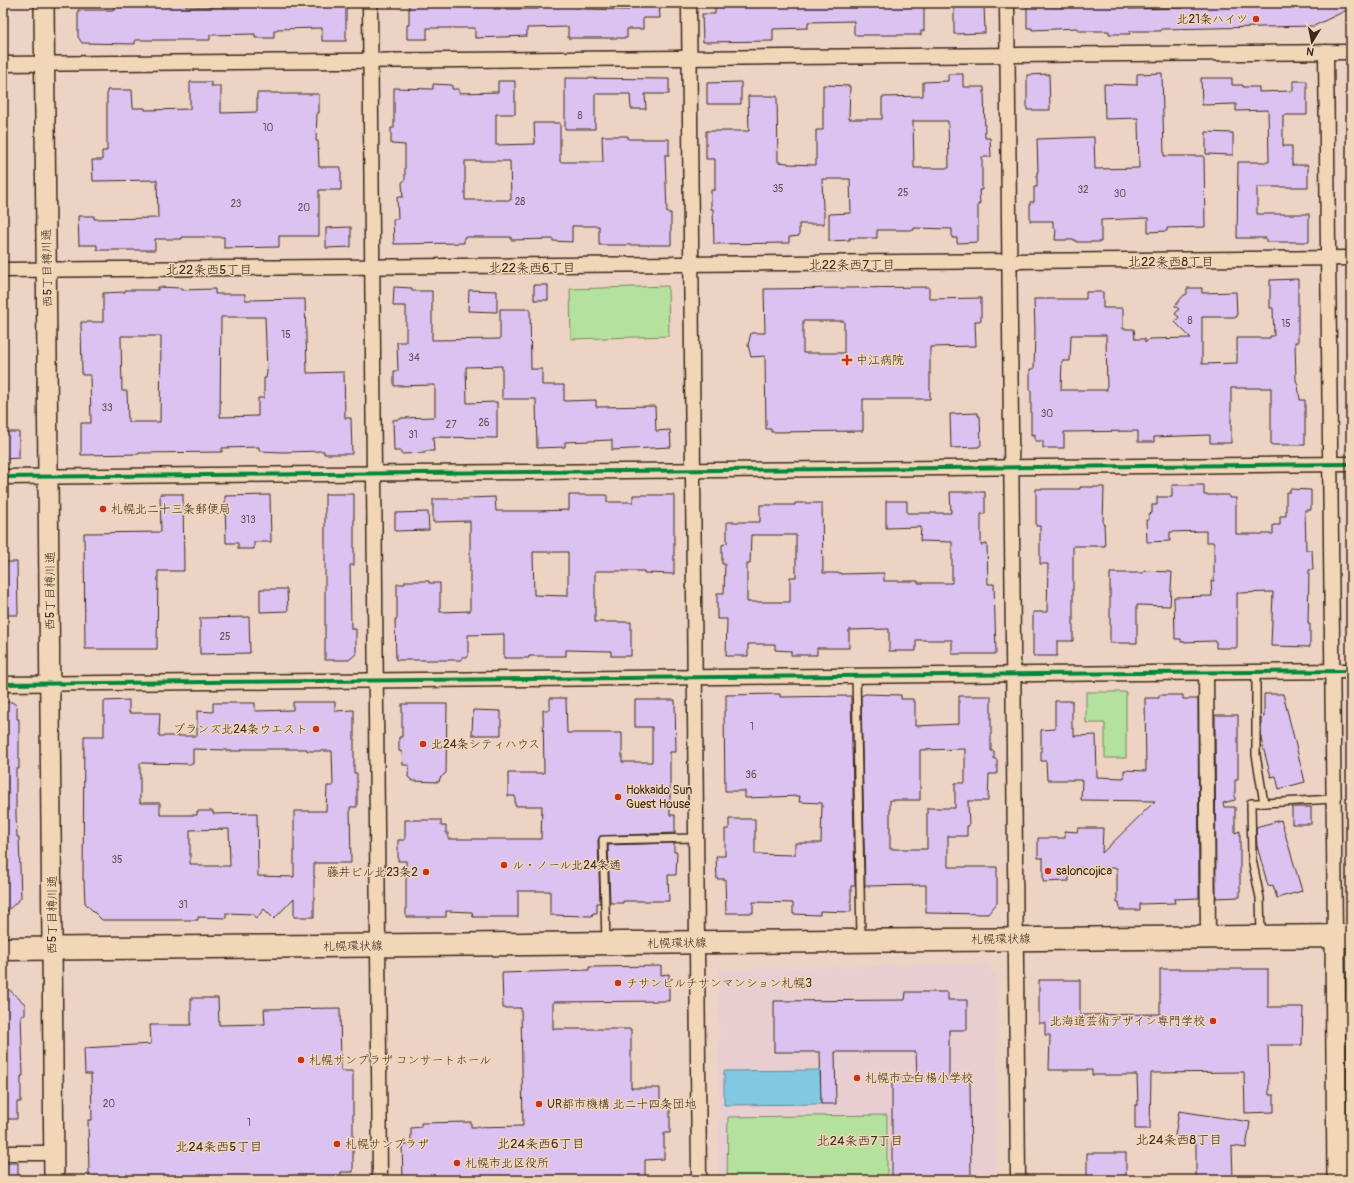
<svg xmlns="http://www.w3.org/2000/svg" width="1354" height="1183" font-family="Pangolin,'Klee One',sans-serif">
  <rect width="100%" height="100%" fill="#edd3c3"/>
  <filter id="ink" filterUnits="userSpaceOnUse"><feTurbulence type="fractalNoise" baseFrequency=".025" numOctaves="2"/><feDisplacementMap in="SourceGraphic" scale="8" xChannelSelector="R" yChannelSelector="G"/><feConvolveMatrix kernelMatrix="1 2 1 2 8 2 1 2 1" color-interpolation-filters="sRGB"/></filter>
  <g filter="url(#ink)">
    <!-- built -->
    <path fill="#e8ced1" d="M985 964 997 975 996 1180H719V969Z"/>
    <!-- green -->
    <g fill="#b5e19f" stroke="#78865e">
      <path d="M668 286 669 336 571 339 570 289Z"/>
      <path d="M1086 692H1126V758H1105V723H1086Z"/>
      <path d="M887 1115V1180H727L728 1117Z"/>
    </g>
    <!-- water -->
    <path fill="#81c8e2" stroke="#658994" d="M820 1070 821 1104 724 1105V1071Z"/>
    <!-- building -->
    <g fill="#dcc2f1" stroke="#3b2a1e" fill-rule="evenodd">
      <path d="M114 3H186V7H227V3H346V41H322V28L277 29V31H274V38H255V34L210 35V40H135V44L82 43 78 37V10H114Z"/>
      <path d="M409 3H494V9H538V3H582V9L629 10V3H659L660 18H643V29H627V38H568V27L527 28V36L475 38V28H427V39H407V25H409Z"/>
      <path d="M758 3H924V31H921V35H854V21L808 22V28L773 29V41L703 42 702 14H715V7H758Z"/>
      <path d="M954 3H984L985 33 954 34Z"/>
      <path d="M1066 3H1129V9L1183 8V3H1351V8L1314 26 1161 29V31H1130V34H1109V31H1079L1078 28 1032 30V28H1027V6L1066 7Z"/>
      <path d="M1162 73 1164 156H1204L1205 227 1167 228V231L1148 232V218L1101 220V242H1076V240H1055L1056 229 1053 228V221H1030V202H1034V187H1037V172H1038L1037 139 1094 137 1095 169 1139 168 1138 118 1105 119 1104 84 1137 85V74Z"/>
      <path d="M948 74H963V87H984L985 138H990L991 157H982V190H979L980 204H978V242L957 243V238H952V229L914 228V230H877V238H849L850 240 829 241V214L851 213 850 179H822L823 209H824V224H799V236L789 237V243L714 244 713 209H711V190H715V159H706V131H749L748 96H777L778 162 788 163V164L816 165V130H823V85L850 86 849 119H882V97L923 96V82L948 81ZM913 121H948L949 168H914Z"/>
      <path d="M1049 74 1050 110H1027V75Z"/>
      <path d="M565 78 669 79V94H645L646 109H631L630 94H595V129H565Z"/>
      <path d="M1201 78H1232V85H1243V87H1259V92L1293 91V81H1307V115H1283V146H1292V165H1308V187H1257V214H1309V242H1266V238H1237L1238 162H1269L1268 110 1236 111V104L1202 105Z"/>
      <path d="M498 81H515V114H496V145L535 144 534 123H560V162H603L602 136H628V139H669V155H665L667 213H671V245H599V226H572V242L553 241V239L511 240V237H464V243L394 244 393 219H398L397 197H403L402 183 405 179V145L391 144V128H394V88L433 89V84L452 85V89H459V93L498 92ZM465 161H510L511 200H465Z"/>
      <path d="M190 82H211V86H221V113L257 112V93H280V94H319V113H317L316 141H318L319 167H341V190H319V236H279V247L224 248V237H182V239H155V250H97V245H79L78 216H94V219L158 218 157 180 93 181 92 160H102V151H107V90H132L133 108H145V110L190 109Z"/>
      <path d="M741 82V104H707V83Z"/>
      <path d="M1206 132 1233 133V155L1206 154Z"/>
      <path d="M351 227V247L326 248V228Z"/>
      <path d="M1298 279V342H1295L1296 380 1298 385 1300 400H1305V445H1271V388H1231V443H1210V435L1154 437V442H1138V431L1064 432V448H1043V441H1035V434L1031 435V390H1030V369H1034L1035 331 1034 299H1086V292H1103V308H1123V329H1134L1135 339H1145V343L1149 339 1191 338 1175 322 1179 317 1175 314 1179 309 1175 306 1184 295 1187 294V288H1202V293L1236 292 1237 317H1202V364L1237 363V338H1270V336H1274L1273 308H1270V280ZM1071 335H1106L1107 390H1061L1062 361H1070Z"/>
      <rect x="534" y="285" width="14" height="15"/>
      <path d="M158 287 181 288V290L215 289V294H245V300L305 299 307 373 344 372 345 418H351L352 454H324V451L283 452 259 451V447L222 448V452L139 453V454L81 455V423H91L90 375H82L81 322H103V293L125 292V290H158ZM221 317H265L267 372 266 378H264V398H258V416L220 417ZM121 336H161L160 422H128L127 391H122Z"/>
      <path d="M394 287 412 288V291H432V340L500 339V309H530L531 369H542V385H564V401L596 400V407L655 406 656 431 670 430 671 447 612 450V440L565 442V447L537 448 536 399H502V366L466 367 467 403 497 402V438L433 437 434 451H425V453L401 454V451H394L393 420 401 419V418L435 417V385L394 386V371H398L397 342H406V306H393Z"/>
      <path d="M929 287V299L981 298V321H975L976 346 930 347V399H863V431L771 432V429H766L765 356 751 357 748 345 751 333H765L764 289ZM803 321H844V353H803Z"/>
      <path d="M469 290 497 291V312L468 311Z"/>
      <path d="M978 413V416H980L981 445 979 446V447L951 448 950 414Z"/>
      <path d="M3 432H19V458L3 459Z"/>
      <path d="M1172 485H1204V495H1229V498H1236V534H1273V525H1280V516H1286V492H1290V489L1311 490V510H1305L1306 550H1312L1313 570H1309L1308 624H1310V647L1271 646 1273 592 1237 593V648H1216V641L1181 642V639H1175L1174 597 1212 596 1211 581H1214V545L1213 542H1206V531L1170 532V541L1147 542 1146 520H1149V514L1152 513V505H1157V497H1172Z"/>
      <path d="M1080 487H1104L1103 524H1104L1105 546H1073V641H1057V656H1033V612H1047L1048 564H1040V526H1036V489H1080Z"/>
      <path d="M950 492H985V514H981V545L987 544 988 584H994L996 654H952V640H916V651H889V629L849 630V648H817V655H791V651L775 650V644H748V656H726L727 619H717V593H724L725 564H722V545L727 543V522H760V505H795V503H822L823 573H841V574L884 573V581H918V583H952V542L920 541 921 527 886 528V501H907V513H951ZM751 535H796V577H790V602H747V564H750Z"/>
      <path d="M160 494H183L184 571H158L157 649H85L84 533 161 532Z"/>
      <path d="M325 494H354V565H350L351 629H356V654L349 660H325Z"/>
      <path d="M270 495 271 542H254V549H238V543H226L225 496Z"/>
      <path d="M569 495H607V502H633V495H674V574L644 573V571H595V622H631V656H611V651L566 650V656H529V658H504V634L468 635V657H462V660H396L395 619H397V584H405V581H429V583H440V612L470 611V521L433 522V499H469V498L495 497 496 511H537L569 510ZM533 552H568V596L534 595Z"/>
      <path d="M428 512 429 530 395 531V513Z"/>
      <path d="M3 562H17L18 615H3Z"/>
      <path d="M1144 571 1172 572 1170 606 1137 605V643H1110V573H1143Z"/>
      <path d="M260 589H287L288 611 260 612Z"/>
      <path d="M249 617 250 653 200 654V618Z"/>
      <path d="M780 694V697L851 696 855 886H851V912L820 911V915L793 914V903L753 902V913H726L725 879H717L716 856H725V829H729V819H755V854L795 855V843H821L822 803 799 802 800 796 745 798V791H725L724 711H726V695Z"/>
      <path d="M865 694 901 695V699H913V702H915V726L959 724V696H991V751H994V759H997V774H989L988 801H968L969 826H967V836H948V867H997V903L988 914 926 913V885L865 886 861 696ZM965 749V783H955V808H927V849H890V800H920V750Z"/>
      <path d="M1264 694H1283L1305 782 1279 789 1276 776 1271 777 1261 739V718L1264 717Z"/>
      <path d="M1159 695H1183V699H1198L1199 898 1174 899 1175 903 1140 904V910H1120L1119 902H1117V868H1075V873H1069V881L1043 882V858H1038V838H1065V831L1077 832 1078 828H1103L1102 853 1155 801 1081 800 1082 780H1047L1046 761H1041V730L1055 729V701H1072V729H1074V736L1096 735 1097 777 1124 778V770L1146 771 1145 698H1159Z"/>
      <path d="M550 698H566L567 733H622V762H652V727H635V700H675L676 752H670V815H675V833L600 836 598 840 600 903H597V913H593L592 916 550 915V891H518V917H473L472 912 446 911V917H406V861H398V840H405V820H441V826H446V833H448V839H541L542 806H515V796H508V773H544L543 710H550Z"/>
      <path d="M129 700V713H160L159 736H197V711L213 712V703H255V711L293 710V702H335V711L354 710V773H357V807H350L351 863H314V877H315L314 879V917H294V898L274 919 264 909 256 919 253 914 226 913V918L198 917V920H102L85 903 84 880H83L84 736H104V701ZM193 749 226 750V751H242V749H307V751H332L333 786H327L326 811H294V877L258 876 257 813 213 814V811H197V815H160V803H140V763L193 764ZM229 829 230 866H198V864H190V830Z"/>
      <path d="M3 702H12L17 706V719H19V769H16V816L17 837H19L21 898 3 915Z"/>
      <path d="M402 704H447L446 773 440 778 439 782 413 781 408 777 409 765H403L402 752 399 751V737H402Z"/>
      <path d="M473 710 501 711V735H472Z"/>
      <path d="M1215 715H1238V780H1235V800L1223 803 1224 807H1235V833L1240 831V897L1216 898Z"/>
      <rect x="1292" y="807" width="19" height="17"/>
      <path d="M1281 820 1302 891 1277 898 1273 885 1268 886 1257 846 1256 827Z"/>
      <path d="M674 843V852H677L676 875H668L669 901H623V903H610L608 845Z"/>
      <path d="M661 966V975L669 974V1001L553 1002V1029H631V1088H660V1107H670V1133H664V1159L645 1160V1180H403L402 1145H411V1128L421 1127V1123L471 1122V1127L523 1126 521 1008H503L502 973 589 970V967Z"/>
      <path d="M1160 969H1268V1007H1303L1302 1045H1268L1269 1095H1274V1112L1245 1113 1244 1072 1151 1073 1150 1129H1135V1105H1138L1137 1075H1092V1070H1049L1050 1035H1045V1023H1039V980H1080V1015L1160 1014Z"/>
      <path d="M3 984 25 1004V1015H21L23 1076H21V1102H17V1119H3Z"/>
      <path d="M906 992H948V1000H967V1030H949V1078H970L971 1180H892V1078L917 1077 916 1052H835L836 1104H821L820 1052H774V1001L905 1000Z"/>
      <path d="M191 998H218L219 1025 265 1024 264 1009 340 1008 341 1071H353V1172H341V1180H146V1176L89 1177 88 1120H92L91 1074H85L84 1048 151 1044 150 1025H191Z"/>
      <path d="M1179 1111 1250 1122 1246 1148 1232 1146 1233 1180H1196V1144L1187 1143 1188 1137 1175 1136Z"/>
      <rect x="1087" y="1153" width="39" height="27"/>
      <rect x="3" y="1163" width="15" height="17"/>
    </g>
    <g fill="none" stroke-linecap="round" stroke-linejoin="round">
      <defs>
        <g id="lane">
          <path d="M1256 672V755L1264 803 1333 799"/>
          <path d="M856 675 861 938"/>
          <path d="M1261 935 1260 898 1252 859 1251 803H1264"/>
          <path d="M606 941 603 840 696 838"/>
        </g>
        <g id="street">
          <path d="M370 3 380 1180"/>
          <path d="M689 3 699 1180"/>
          <path d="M1007 3 1018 1180"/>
          <path d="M1326 52 1335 937"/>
          <path d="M3 64 1351 52"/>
          <path d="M3 270 1351 258"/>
          <path d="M3 477 1351 464"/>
          <path d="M1206 672 1208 937"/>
          <path d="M3 684 1351 671"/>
          <path d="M3 1153H54"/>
        </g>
        <g id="secondary">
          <path d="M44 3 54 1180"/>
          <path d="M1335 937 1337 1180"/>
        </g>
        <path id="primary" d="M3 949 1351 936"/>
      </defs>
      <!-- lane casing -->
      <use href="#lane" stroke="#3b2a1e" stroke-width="10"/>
      <!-- street casing -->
      <use href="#street" stroke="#3b2a1e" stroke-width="17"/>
      <!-- secondary casing -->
      <use href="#secondary" stroke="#3b2a1e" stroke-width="22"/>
      <!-- primary casing -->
      <use href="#primary" stroke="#3b2a1e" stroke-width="25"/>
      <!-- lane -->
      <use href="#lane" stroke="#f1d7b8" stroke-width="7"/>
      <!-- street -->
      <use href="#street" stroke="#f1d7b8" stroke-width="14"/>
      <!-- secondary -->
      <use href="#secondary" stroke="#f1d7b8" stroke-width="19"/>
      <!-- primary -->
      <use href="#primary" stroke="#f1d7b8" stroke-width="22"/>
      <defs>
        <g id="cycleway">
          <path d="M3 477 1351 464"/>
          <path d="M3 684 1351 671"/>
        </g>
      </defs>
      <!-- cycleway casing -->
      <use href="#cycleway" stroke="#f1d7b8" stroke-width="6"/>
      <!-- cycleway -->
      <use href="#cycleway" stroke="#00873e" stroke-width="4"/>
    </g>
  </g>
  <!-- markers -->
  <g fill="#c8321e" stroke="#f1d7b8" stroke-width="1.5">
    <circle cx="1256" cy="19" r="4"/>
    <path d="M845 354h4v4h4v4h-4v4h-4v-4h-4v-4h4z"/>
    <circle cx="103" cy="509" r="4"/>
    <circle cx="316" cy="729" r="4"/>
    <circle cx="423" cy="744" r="4"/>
    <circle cx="618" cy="797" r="4"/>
    <circle cx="504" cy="865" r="4"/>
    <circle cx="1048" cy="871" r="4"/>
    <circle cx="426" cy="872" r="4"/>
    <circle cx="618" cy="983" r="4"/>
    <circle cx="1213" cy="1021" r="4"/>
    <circle cx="301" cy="1060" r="4"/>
    <circle cx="857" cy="1078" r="4"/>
    <circle cx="539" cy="1104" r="4"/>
    <circle cx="337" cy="1144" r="4"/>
    <circle cx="457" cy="1163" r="4"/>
  </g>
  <g text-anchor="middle" stroke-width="3" stroke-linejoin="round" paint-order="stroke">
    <!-- number labels -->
    <g font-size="10" fill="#635053">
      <text x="580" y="119">8</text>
      <text x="268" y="131">10</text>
      <text x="778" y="192">35</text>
      <text x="1083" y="193">32</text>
      <text x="903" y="196">25</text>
      <text x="1120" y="197">30</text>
      <text x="520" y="205">28</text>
      <text x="236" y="207">23</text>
      <text x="304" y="211">20</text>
      <text x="1190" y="324">8</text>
      <text x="1286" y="327">15</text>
      <text x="286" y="338">15</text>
      <text x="414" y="361">34</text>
      <text x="107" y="411">33</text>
      <text x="1047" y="417">30</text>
      <text x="484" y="426">26</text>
      <text x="451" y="428">27</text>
      <text x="413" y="438">31</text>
      <text x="248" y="523">313</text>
      <text x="225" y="640">25</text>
      <text x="752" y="730">1</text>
      <text x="751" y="778">36</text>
      <text x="117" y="863">35</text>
      <text x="183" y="908">31</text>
      <text x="109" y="1107">20</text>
      <text x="249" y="1126">1</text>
    </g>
    <!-- poi labels -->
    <g font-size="12" fill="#3b2a1e" stroke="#f1d7b8" text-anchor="start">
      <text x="1248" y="23" text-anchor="end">北21条ハイツ</text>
      <text x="856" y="364">中江病院</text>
      <text x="111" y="513">札幌北二十三条郵便局</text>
      <text x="308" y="733" text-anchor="end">ブランズ北24条ウエスト</text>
      <text x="431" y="748">北24条シティハウス</text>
      <text x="626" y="794">Hokkaido Sun<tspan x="626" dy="14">Guest House</tspan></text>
      <text x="512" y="869">ル・ノール北24条通</text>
      <text x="1056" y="875">saloncojica</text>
      <text x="418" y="876" text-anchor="end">藤井ビル北23条2</text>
      <text x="626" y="987">チサンビルチサンマンション札幌3</text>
      <text x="1205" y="1025" text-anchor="end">北海道芸術デザイン専門学校</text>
      <text x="309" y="1064">札幌サンプラザ コンサートホール</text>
      <text x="865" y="1082">札幌市立白楊小学校</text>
      <text x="547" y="1108">UR都市機構 北二十四条団地</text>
      <text x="345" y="1148">札幌サンプラザ</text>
      <text x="465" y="1167">札幌市北区役所</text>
    </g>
    <!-- street labels -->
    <g font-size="12" fill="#3b2a1e" stroke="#f1d7b8">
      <text transform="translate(47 268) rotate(-91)" y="4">西5丁目樽川通</text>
      <text transform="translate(50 591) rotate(-90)" y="4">西5丁目樽川通</text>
      <text transform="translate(52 915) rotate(-90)" y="4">西5丁目樽川通</text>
      <text transform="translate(1001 939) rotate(-1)" y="4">札幌環状線</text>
      <text transform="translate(677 943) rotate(-1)" y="4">札幌環状線</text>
      <text transform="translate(353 946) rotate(-1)" y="4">札幌環状線</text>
    </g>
    <!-- neighbourhood labels -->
    <g font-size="13" fill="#3b2a1e" stroke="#f1d7b8">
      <text x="1171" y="266">北22条西8丁目</text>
      <text x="852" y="269">北22条西7丁目</text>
      <text x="532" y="272">北22条西6丁目</text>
      <text x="209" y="274">北22条西5丁目</text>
      <text x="1179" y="1144">北24条西8丁目</text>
      <text x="860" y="1145">北24条西7丁目</text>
      <text x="541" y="1148">北24条西6丁目</text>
      <text x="219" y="1151">北24条西5丁目</text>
    </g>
  </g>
  <!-- margin -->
  <rect width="1354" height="1183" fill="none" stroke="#f1d7b8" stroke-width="16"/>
  <rect x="8" y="8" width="1338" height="1167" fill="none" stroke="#3b2a1e" stroke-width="1.5" filter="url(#ink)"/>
  <!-- north arrow -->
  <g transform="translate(1312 42) rotate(190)" stroke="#f1d7b8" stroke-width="3" paint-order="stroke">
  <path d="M0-3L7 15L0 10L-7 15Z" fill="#3b2a1e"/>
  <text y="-6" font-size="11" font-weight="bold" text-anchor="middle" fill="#3b2a1e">N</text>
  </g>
</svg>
